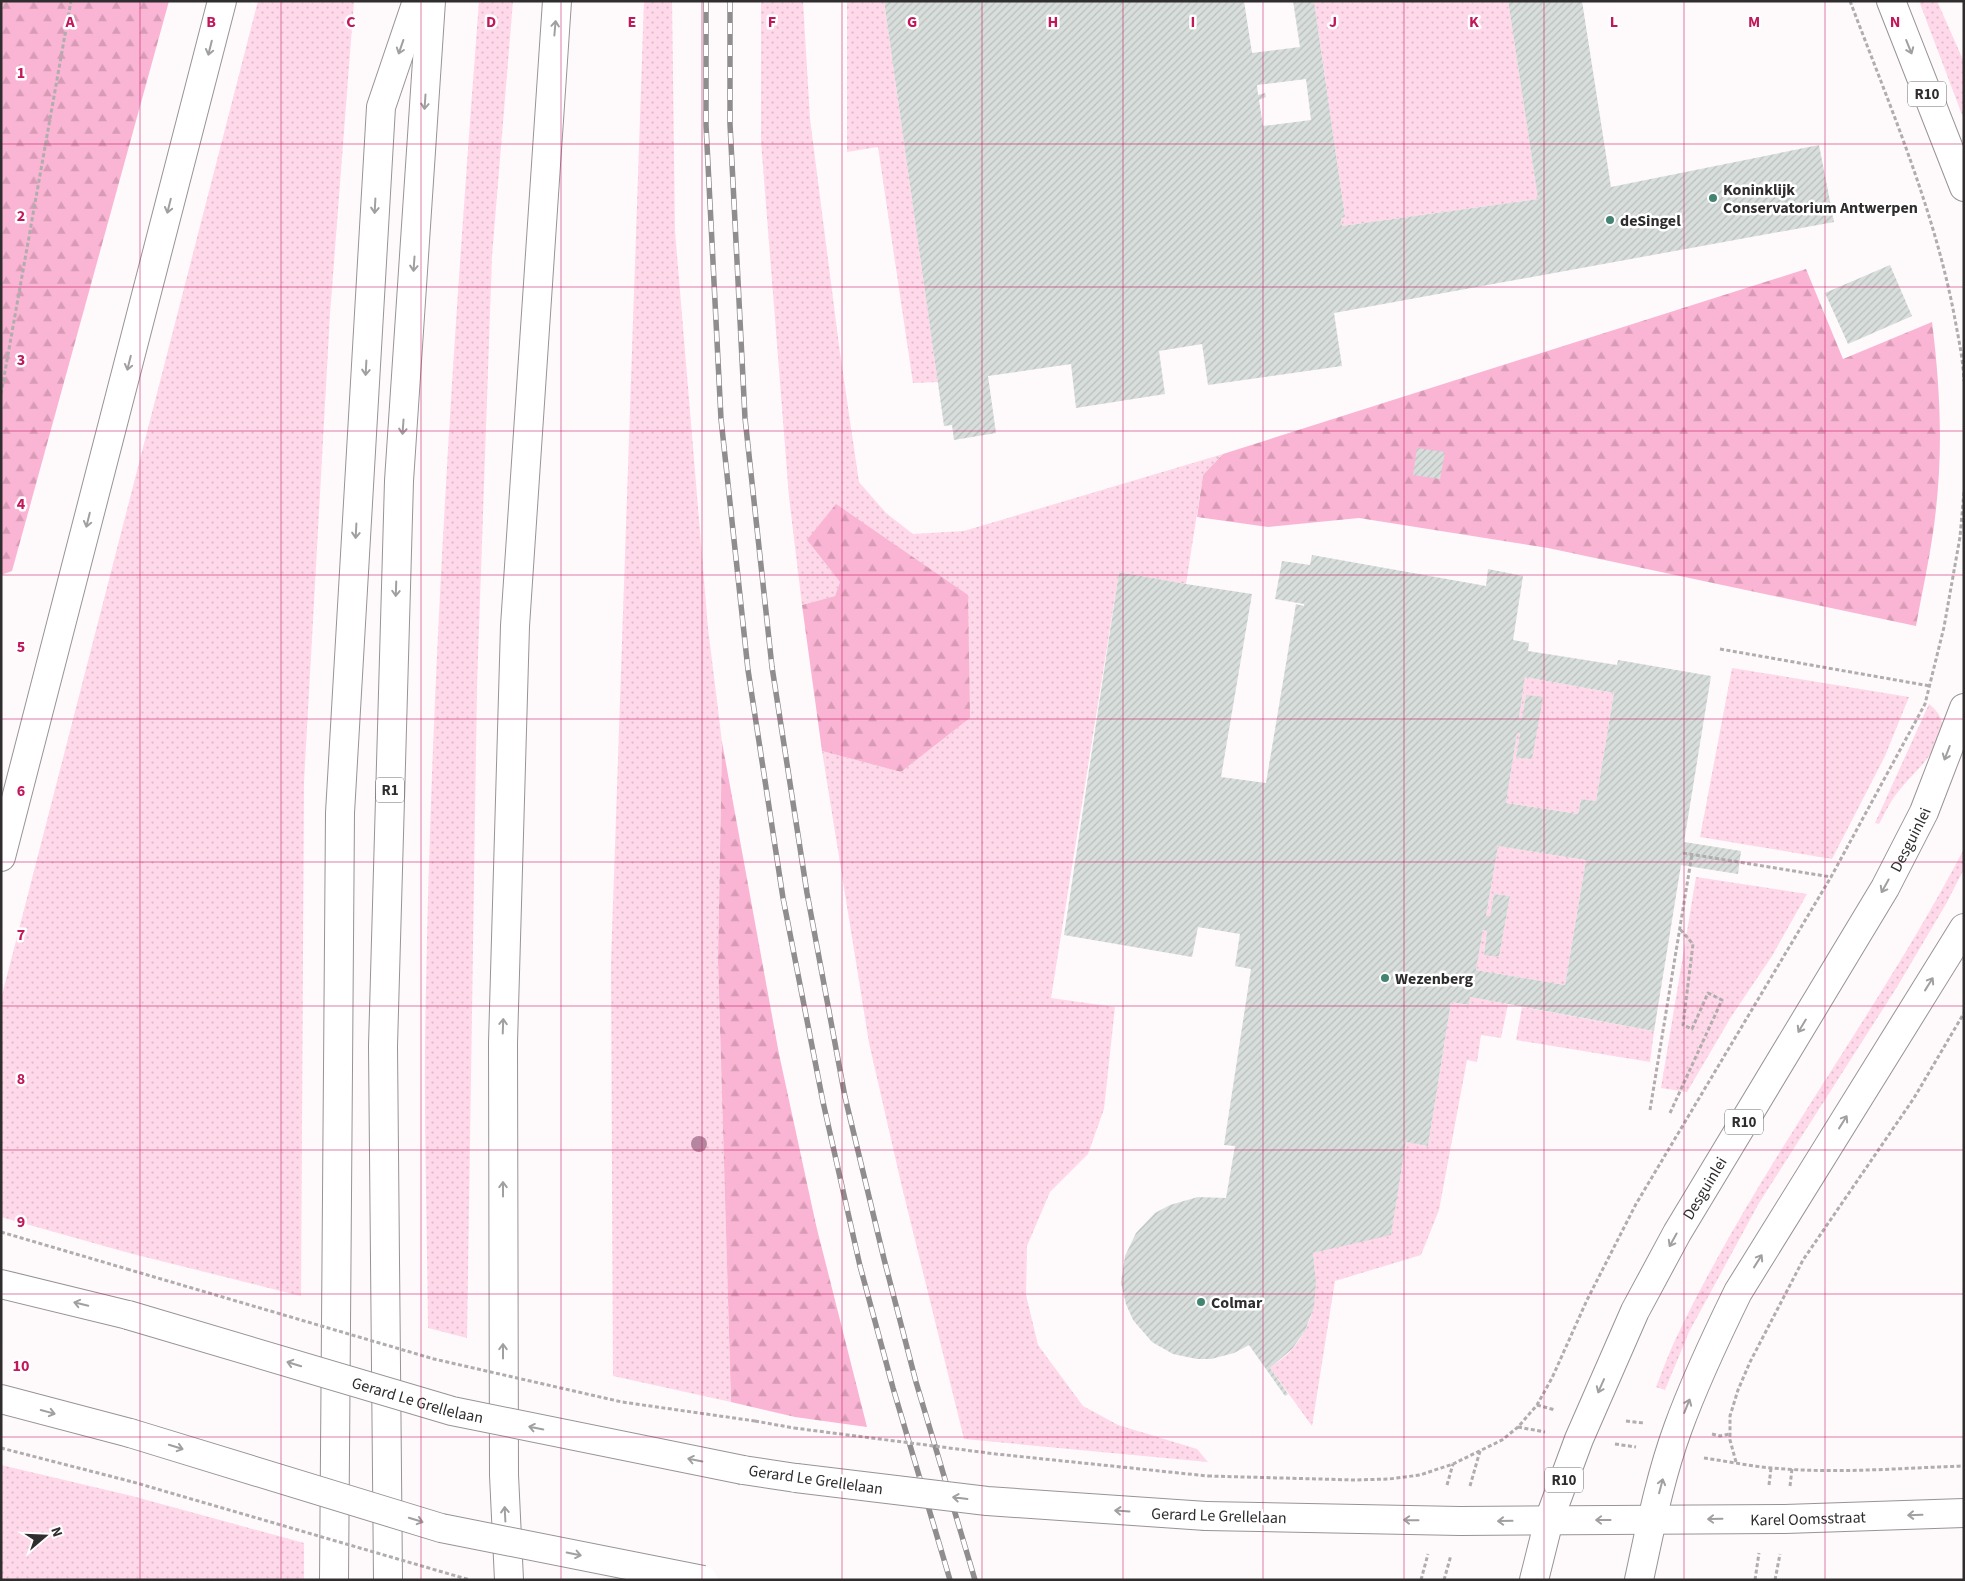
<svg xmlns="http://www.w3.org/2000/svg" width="1965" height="1581" font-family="'Source Sans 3',sans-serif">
  <defs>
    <pattern id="grass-dots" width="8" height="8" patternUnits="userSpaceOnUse" patternTransform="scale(1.25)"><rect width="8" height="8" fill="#ffd9e9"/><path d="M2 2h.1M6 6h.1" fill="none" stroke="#dbbbc8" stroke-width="1.8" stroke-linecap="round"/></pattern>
    <pattern id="forest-firs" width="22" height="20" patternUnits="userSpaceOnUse" patternTransform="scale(1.25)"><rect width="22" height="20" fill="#fab4d4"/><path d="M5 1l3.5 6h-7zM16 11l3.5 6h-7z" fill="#d79bb6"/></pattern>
    <pattern id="building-hatch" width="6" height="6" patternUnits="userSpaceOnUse" patternTransform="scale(1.25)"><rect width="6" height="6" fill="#d8dedc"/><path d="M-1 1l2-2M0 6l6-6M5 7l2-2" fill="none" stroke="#babfbd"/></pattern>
  </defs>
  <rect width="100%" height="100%" fill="#fef9fb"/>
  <!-- grass -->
  <g fill="url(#grass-dots)">
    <path d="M258 1H354L330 314 304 782 301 1296 129 1253 1 1217V999Z"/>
    <path d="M479 1H513L492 256 477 685 467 1338 428 1328C427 1215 423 1101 426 988 432 659 454 330 479 1Z"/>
    <path d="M644 1H672L675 231 708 628 722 742 718 960 731 1402 613 1376 611 963Z"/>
    <path d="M761 1H803L810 119 840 353 859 482 886 513 913 534 964 531 1223 454 1203 475 1186 584 1119 572 1051 998 1115 1007 1104 1109 1088 1154 1050 1192 1027 1246 1026 1295 1038 1345 1083 1406 1118 1425 1197 1449 1208 1462 964 1439 902 1187 869 1043 822 751 901 772 970 718 807 540 840 582 835 596 802 605 789 497 761 141Z"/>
    <path d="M847 1H884L938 382 913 383 878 147 847 152Z"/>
    <path d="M1314 1H1508L1538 199 1342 226 1341 218 1345 217Z"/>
    <path d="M1919 1H1937L1964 62V120Z"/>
    <path d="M1732 668 1909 697 1885 756 1832 859 1700 837Z"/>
    <path d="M1525 677 1614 693 1596 801 1581 799 1578 814 1506 803 1517 733H1520L1516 758 1532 759 1526 695 1522 718H1519Z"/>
    <path d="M1929 704C1964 731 1920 765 1902 787 1892 798 1886 811 1879 824L1875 823Z"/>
    <path d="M1498 846 1586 860 1565 985 1476 970 1483 930 1487 931 1484 954 1499 957 1510 896 1494 894 1490 916H1486Z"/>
    <path d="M1964 849V869L1946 904 1897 987 1759 1203 1689 1332 1665 1390 1656 1387C1664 1367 1671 1347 1681 1328 1762 1161 1878 1013 1964 849Z"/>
    <path d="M1696 877 1807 894 1772 956 1731 1017 1687 1092 1661 1088Z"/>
    <path d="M1470 997 1508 1004 1501 1038 1481 1035 1477 1062 1467 1060 1439 1210 1421 1255 1335 1281 1312 1426 1270 1368C1277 1362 1287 1356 1293 1348 1318 1319 1317 1289 1313 1253L1391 1234 1406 1142 1428 1146 1451 1002 1469 1005Z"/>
    <path d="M1522 1007 1654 1031 1650 1062 1516 1040Z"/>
    <path d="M1 1465 132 1496 304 1543V1580H1Z"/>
  </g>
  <!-- forest -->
  <g fill="url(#forest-firs)">
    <path d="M1 1H169L12 571 1 575Z"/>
    <path d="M1806 269 1843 359 1932 322C1940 385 1943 446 1936 509 1932 548 1923 587 1916 626L1548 548 1359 518 1268 527 1197 517 1203 475 1223 454Z"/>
    <path d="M836 504 968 595 970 718 901 772 822 751 802 605 835 596 840 582 807 540Z"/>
    <path d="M722 742 779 1054 816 1225 867 1427 795 1417 731 1402 718 960Z"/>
  </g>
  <!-- building -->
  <g fill="url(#building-hatch)" fill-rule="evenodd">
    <path d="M884 1H1244L1252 53 1300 47 1293 1H1314L1345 217 1341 218 1342 226 1538 199 1508 1H1582L1611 187 1819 145 1834 222 1334 313 1342 366 1208 385 1202 344 1159 351 1165 394 1076 408 1071 364 988 376 996 433 954 440 952 425 944 426ZM1306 79 1311 120 1263 126 1259 100 1266 97 1265 93 1258 95 1257 85Z"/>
    <path d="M1890 265 1912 316 1848 344 1825 293Z"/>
    <path d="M1417 448 1445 452 1440 479 1413 475Z"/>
    <path d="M1312 555 1486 586 1488 569 1523 576 1513 640 1529 643 1528 651 1617 665 1618 660 1711 676 1684 842 1741 851 1738 874 1681 865 1654 1031 1470 997 1469 1005 1451 1002 1428 1146 1406 1142 1391 1235 1313 1253 1316 1282 1314 1307 1305 1331 1292 1349 1270 1368 1288 1394 1285 1396 1249 1345 1234 1353 1211 1359H1197L1173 1354 1152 1342 1133 1320 1126 1304 1121 1283 1125 1256 1136 1233 1155 1213 1170 1205 1198 1197 1226 1198 1235 1146 1224 1145 1251 969 1235 966 1240 934 1198 927 1192 957 1064 935 1119 572 1186 584 1252 594 1221 777 1266 783 1296 604 1304 606V604L1275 599 1282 561 1310 565ZM1525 677 1614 693 1596 801 1581 799 1578 814 1506 803 1517 733H1520L1516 758 1532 759 1543 697 1526 695 1522 718H1519ZM1498 846 1586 860 1565 985 1476 970 1483 930 1487 931 1484 955 1499 957 1510 896 1494 894 1490 916H1486Z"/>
  </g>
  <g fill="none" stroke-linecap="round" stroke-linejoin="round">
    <defs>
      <g id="minor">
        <path d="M1 1284 128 1315"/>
        <path d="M1 1399 130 1433"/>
        <path d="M743 1470 796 1478"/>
        <path id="s1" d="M1206 1516 1460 1521 1785 1519 1964 1513"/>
      </g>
      <g id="major">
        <path d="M1891 1 1964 187"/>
        <path id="s2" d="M1534 1580 1549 1520 1579 1439 1635 1311 1677 1233 1885 888 1924 812 1964 708"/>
        <path d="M1639 1580C1650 1529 1660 1477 1678 1428 1695 1381 1716 1337 1738 1292L1964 928"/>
      </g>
      <g id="highway">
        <path d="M1 857 222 1"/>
        <path d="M334 1580 340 813 381 107 417 1"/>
        <path d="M388 1580 383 1046 399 481 431 1"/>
        <path d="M509 1580 504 1475 503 1043 515 626 557 1"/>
      </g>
    </defs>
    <!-- minor casing -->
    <use href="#minor" stroke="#989496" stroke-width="30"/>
    <!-- major casing -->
    <use href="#major" stroke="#989496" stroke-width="30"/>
    <!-- highway casing -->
    <use href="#highway" stroke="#989496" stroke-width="30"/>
    <!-- path -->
    <g stroke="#b1adae" stroke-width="3" stroke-dasharray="4 2.5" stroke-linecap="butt">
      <path d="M1850 1C1889 104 1933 206 1954 314 1958 336 1963 358 1964 381"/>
      <path d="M1 394 71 1"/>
      <path d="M1720 649 1930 686"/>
      <path d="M1683 853 1831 877"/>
      <path d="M1650 1110 1692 854"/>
      <path d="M1670 1113 1722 1000 1708 993 1692 1029 1683 1025 1693 944 1679 928"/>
      <path d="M1 1232 127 1269"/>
      <path d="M1537 1405 1555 1410"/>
      <path d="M755 1421 794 1428"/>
      <path d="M1626 1421 1644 1423"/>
      <path d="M1518 1427 1545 1432"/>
      <path d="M1712 1434 1720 1436 1730 1434"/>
      <path d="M1615 1444 1636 1447"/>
      <path d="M1 1448 133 1482"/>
      <path d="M1704 1458C1726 1461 1749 1466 1772 1468 1836 1474 1900 1468 1964 1466"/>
      <path d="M1736 1462 1730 1440V1416L1738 1390 1750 1362 1803 1260 1914 1098 1964 1013"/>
      <path d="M1208 1476 1355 1480 1389 1479 1420 1475 1453 1464 1502 1440 1518 1427 1537 1405 1552 1378 1587 1300 1636 1204 1831 877 1925 704 1944 627 1960 537 1964 492"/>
      <path d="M1447 1485 1453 1464"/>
      <path d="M1769 1485 1771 1468"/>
      <path d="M1470 1486 1480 1451"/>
      <path d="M1790 1486 1792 1469"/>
      <path d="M1421 1580 1428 1554"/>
      <path d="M1444 1580 1451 1555"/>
      <path d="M1755 1580 1759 1553"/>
      <path d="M1775 1580 1780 1554"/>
    </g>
    <!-- minor -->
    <use href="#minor" stroke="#fff" stroke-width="28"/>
    <!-- major -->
    <use href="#major" stroke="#fff" stroke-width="28"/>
    <!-- highway -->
    <use href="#highway" stroke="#fff" stroke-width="28"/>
    <defs>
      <g id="rail">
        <path d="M706 1V125L721 419 748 670 783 898 823 1102 860 1266 893 1388 950 1580"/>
        <path d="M730 1V124L745 418 772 667 807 893 845 1097 884 1259 916 1382 975 1580"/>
      </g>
    </defs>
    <!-- rail casing -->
    <use href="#rail" stroke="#908d8e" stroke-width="5.5"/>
    <!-- rail -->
    <use href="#rail" stroke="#fff" stroke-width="4" stroke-dasharray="11" stroke-linecap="butt"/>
    <defs>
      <g id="minor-bridge">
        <path id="s3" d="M128 1315 452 1411 743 1470"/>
        <path d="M130 1433 441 1528 703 1580"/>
        <path d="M796 1478 987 1501 1206 1516"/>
      </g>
    </defs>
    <!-- minor-bridge casing -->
    <use href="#minor-bridge" stroke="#989496" stroke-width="30" stroke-linecap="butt"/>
    <!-- path-bridge -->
    <g stroke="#b1adae" stroke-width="3" stroke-dasharray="4 2.5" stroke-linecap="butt">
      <path d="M127 1269 434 1359 622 1402 755 1421"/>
      <path d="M794 1428 996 1454 1208 1476"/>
      <path d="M133 1482 470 1580"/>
    </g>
    <!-- minor-bridge -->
    <use href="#minor-bridge" stroke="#fff" stroke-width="28"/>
  </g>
  <!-- trees -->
  <circle fill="#b4869f" cx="699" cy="1144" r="8"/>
  <!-- one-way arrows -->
  <defs><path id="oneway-shaft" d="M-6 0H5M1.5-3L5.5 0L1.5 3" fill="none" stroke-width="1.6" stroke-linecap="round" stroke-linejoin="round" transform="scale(1.25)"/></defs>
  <g stroke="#a1a0a1">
    <use href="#oneway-shaft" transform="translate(555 28) rotate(-85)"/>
    <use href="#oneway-shaft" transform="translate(401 47) rotate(109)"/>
    <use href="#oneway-shaft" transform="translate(1909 47) rotate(68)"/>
    <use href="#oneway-shaft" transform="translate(210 48) rotate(104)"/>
    <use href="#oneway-shaft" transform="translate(425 102) rotate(94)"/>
    <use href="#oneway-shaft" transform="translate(169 206) rotate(104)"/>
    <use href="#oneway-shaft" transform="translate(375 206) rotate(93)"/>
    <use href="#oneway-shaft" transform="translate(414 264) rotate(94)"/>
    <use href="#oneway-shaft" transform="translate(129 363) rotate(104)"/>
    <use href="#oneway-shaft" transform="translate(366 368) rotate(93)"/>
    <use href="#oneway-shaft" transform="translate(403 427) rotate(94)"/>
    <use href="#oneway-shaft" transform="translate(88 520) rotate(104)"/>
    <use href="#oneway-shaft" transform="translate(356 531) rotate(93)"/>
    <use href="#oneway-shaft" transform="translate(396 589) rotate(92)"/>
    <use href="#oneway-shaft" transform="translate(1947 753) rotate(111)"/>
    <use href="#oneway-shaft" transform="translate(1885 886) rotate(119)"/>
    <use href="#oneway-shaft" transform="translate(1929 984) rotate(-58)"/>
    <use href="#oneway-shaft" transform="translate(503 1026) rotate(-88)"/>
    <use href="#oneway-shaft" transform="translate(1802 1026) rotate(121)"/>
    <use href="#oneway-shaft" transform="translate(1843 1122) rotate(-58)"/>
    <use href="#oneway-shaft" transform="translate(503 1189) rotate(-90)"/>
    <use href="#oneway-shaft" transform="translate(1673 1240) rotate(119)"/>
    <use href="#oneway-shaft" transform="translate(1758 1261) rotate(-58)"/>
    <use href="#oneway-shaft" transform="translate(81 1304) rotate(-166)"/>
    <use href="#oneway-shaft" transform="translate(503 1351) rotate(-90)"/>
    <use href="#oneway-shaft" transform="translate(294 1364) rotate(-163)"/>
    <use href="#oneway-shaft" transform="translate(1601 1386) rotate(114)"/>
    <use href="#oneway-shaft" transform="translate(1687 1406) rotate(-68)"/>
    <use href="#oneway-shaft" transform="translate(48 1412) rotate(15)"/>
    <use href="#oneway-shaft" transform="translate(536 1428) rotate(-169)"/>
    <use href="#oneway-shaft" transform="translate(176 1447) rotate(17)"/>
    <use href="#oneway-shaft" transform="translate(695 1460) rotate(-169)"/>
    <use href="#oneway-shaft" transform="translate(1661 1486) rotate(-75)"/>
    <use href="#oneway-shaft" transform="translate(960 1498) rotate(-173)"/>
    <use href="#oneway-shaft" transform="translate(1122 1511) rotate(-176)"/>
    <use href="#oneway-shaft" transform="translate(505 1514) rotate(-93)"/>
    <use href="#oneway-shaft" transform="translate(1915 1515) rotate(178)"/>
    <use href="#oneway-shaft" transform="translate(1715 1519) rotate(179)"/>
    <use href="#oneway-shaft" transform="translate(416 1520) rotate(17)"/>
    <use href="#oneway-shaft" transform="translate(1411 1520) rotate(-179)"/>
    <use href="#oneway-shaft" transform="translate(1603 1520) rotate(180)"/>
    <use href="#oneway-shaft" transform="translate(1505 1521) rotate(179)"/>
    <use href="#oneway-shaft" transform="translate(574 1554) rotate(11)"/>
  </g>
  <!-- grid -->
  <path fill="none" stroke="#c2185b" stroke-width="1" stroke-opacity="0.55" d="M140 1V1580M281 1V1580M421 1V1580M561 1V1580M702 1V1580M842 1V1580M982 1V1580M1123 1V1580M1263 1V1580M1404 1V1580M1544 1V1580M1684 1V1580M1825 1V1580M1 144H1964M1 287H1964M1 431H1964M1 575H1964M1 719H1964M1 862H1964M1 1006H1964M1 1150H1964M1 1294H1964M1 1437H1964"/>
  <!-- markers -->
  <g fill="#428372" stroke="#fff" stroke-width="2">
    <circle cx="1713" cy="198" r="5"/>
    <circle cx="1610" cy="220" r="5"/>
    <circle cx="1385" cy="978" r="5"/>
    <circle cx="1201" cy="1302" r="5"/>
  </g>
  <g text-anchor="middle" stroke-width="5" stroke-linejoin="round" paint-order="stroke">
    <!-- shield labels -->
    <g fill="#fff" stroke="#6d6c6d" stroke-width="1">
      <rect x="1908" y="81.5" width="38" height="25" rx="4"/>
      <rect x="376" y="777.5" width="28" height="25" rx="4"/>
      <rect x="1725" y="1109.5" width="38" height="25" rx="4"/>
      <rect x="1545" y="1467.5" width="38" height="25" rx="4"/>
    </g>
    <g font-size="15" font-weight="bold" fill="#2f2d2e">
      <text x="1927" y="99">R10</text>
      <text x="390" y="795">R1</text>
      <text x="1744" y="1127">R10</text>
      <text x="1564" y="1485">R10</text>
    </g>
    <!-- poi labels -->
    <g font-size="16" font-weight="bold" fill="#2f2d2e" stroke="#fff" text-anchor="start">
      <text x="1723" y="195">Koninklijk<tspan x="1723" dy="18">Conservatorium Antwerpen</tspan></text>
      <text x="1620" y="226">deSingel</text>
      <text x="1395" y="984">Wezenberg</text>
      <text x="1211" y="1308">Colmar</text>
    </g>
    <!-- street labels -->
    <g font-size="16" fill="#2f2d2e" stroke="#fff">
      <text dy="6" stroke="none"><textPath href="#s2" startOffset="834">Desguinlei</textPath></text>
      <text dy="6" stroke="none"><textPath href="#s2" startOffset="429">Desguinlei</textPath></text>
      <text dy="6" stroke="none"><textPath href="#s3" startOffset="302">Gerard Le Grellelaan</textPath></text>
      <text transform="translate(816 1479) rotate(8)" y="6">Gerard Le Grellelaan</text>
      <text transform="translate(1219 1515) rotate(2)" y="6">Gerard Le Grellelaan</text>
      <text dy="6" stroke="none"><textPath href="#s1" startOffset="602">Karel Oomsstraat</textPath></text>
    </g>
  </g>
  <g font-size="16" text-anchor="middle" font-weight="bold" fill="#c2185b" stroke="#fff" stroke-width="5" stroke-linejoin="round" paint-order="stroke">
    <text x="70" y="27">A</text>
    <text x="211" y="27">B</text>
    <text x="351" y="27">C</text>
    <text x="491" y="27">D</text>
    <text x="632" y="27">E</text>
    <text x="772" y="27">F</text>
    <text x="912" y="27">G</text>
    <text x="1053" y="27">H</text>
    <text x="1193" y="27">I</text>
    <text x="1333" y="27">J</text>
    <text x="1474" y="27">K</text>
    <text x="1614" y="27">L</text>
    <text x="1754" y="27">M</text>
    <text x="1895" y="27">N</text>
    <text x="21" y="78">1</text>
    <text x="21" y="221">2</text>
    <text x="21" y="365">3</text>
    <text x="21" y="509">4</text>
    <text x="21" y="652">5</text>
    <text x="21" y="796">6</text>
    <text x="21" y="940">7</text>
    <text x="21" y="1084">8</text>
    <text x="21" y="1227">9</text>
    <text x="21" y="1371">10</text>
  </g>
  <!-- border -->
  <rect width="1965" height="1581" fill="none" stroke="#2f2d2e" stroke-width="5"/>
  <!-- north arrow -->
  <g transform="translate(45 1536) rotate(71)" stroke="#ffffff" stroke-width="4" paint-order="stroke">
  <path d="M0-4L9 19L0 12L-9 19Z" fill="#2f2d2e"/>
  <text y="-8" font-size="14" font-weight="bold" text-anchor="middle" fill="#2f2d2e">N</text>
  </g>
</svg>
